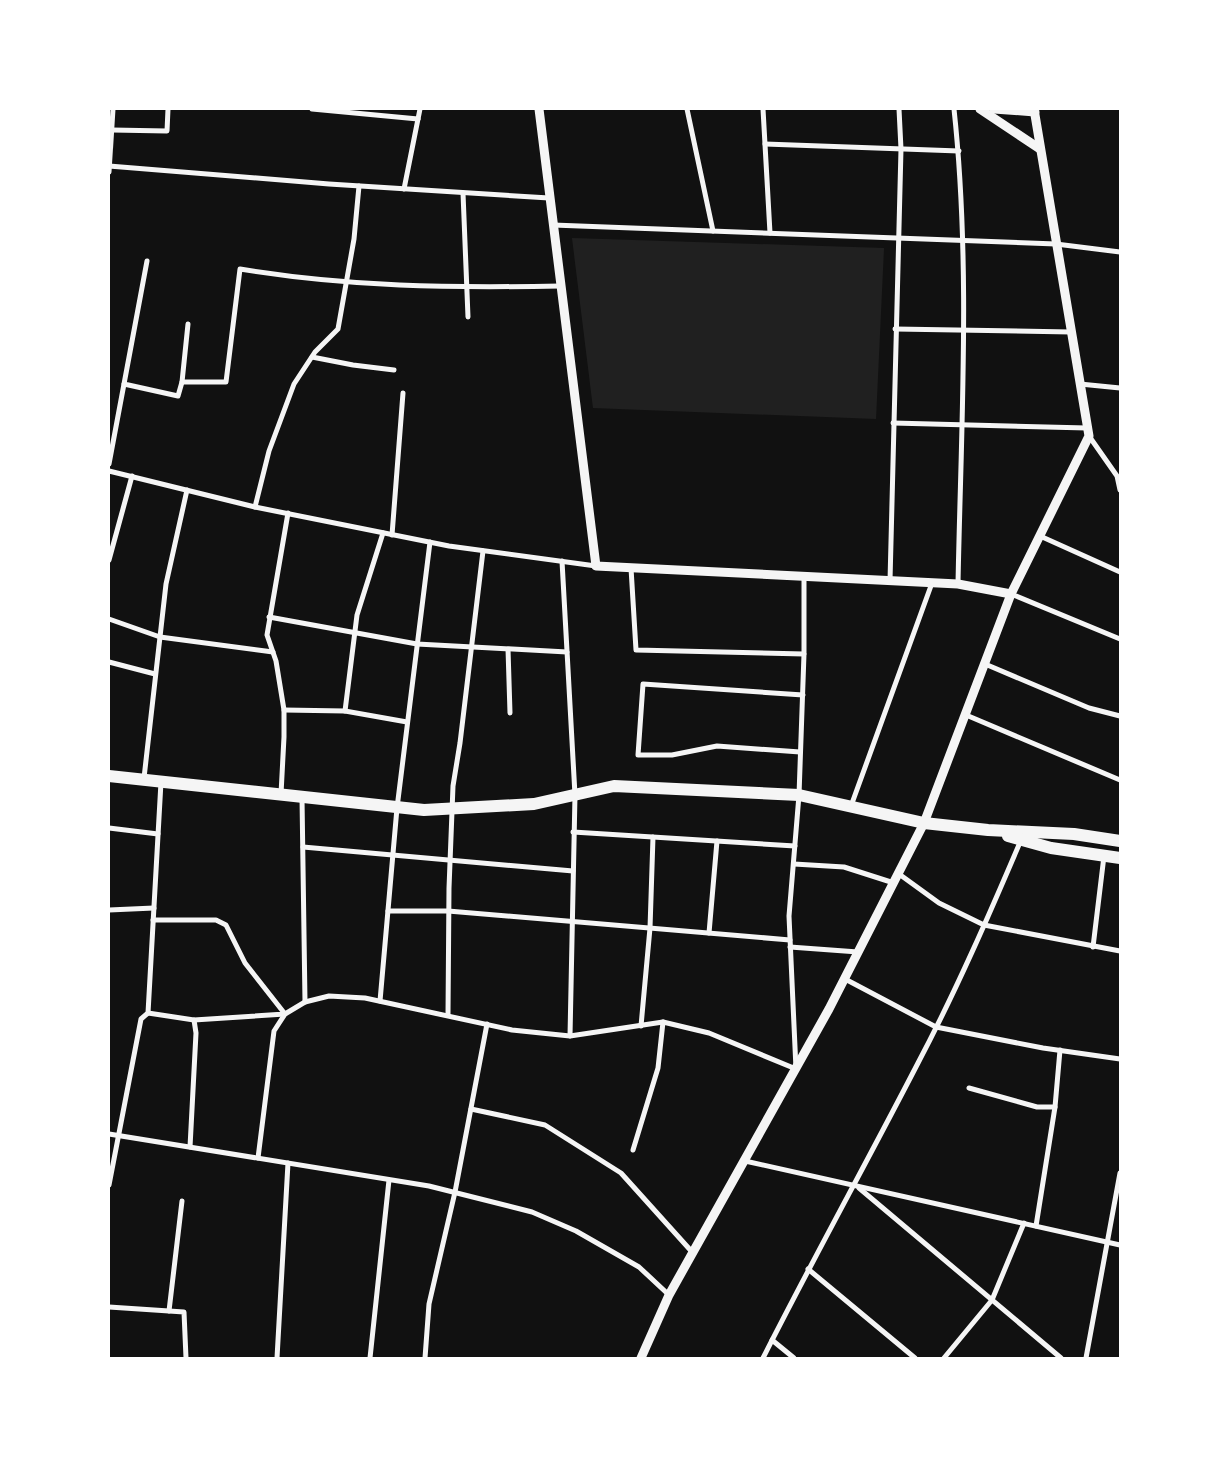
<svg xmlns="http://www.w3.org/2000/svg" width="1229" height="1467" font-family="Merriweather,serif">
  <rect width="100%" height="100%" fill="#111"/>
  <!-- green -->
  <path fill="#202020" d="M572 238 884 248 876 419 593 408Z"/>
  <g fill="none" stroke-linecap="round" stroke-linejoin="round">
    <!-- minor -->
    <g stroke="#f5f5f5" stroke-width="5">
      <path d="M312 109 418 119"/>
      <path d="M687 109 713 231"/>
      <path d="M763 109 770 233"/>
      <path d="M954 109C971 267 961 426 958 584"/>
      <path d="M112 130 167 131 168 109"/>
      <path d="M765 144 959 151"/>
      <path d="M109 166 329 184 549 198"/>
      <path d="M109 172 113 109"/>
      <path d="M404 189 420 109"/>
      <path d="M463 193 468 317"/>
      <path d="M553 225 1056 244 1120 252"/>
      <path d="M147 261 124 384 178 396 182 382"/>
      <path d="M188 324 182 382H226L240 269C350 287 449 288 560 286"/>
      <path d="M895 329 1071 332"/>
      <path d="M312 357 353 365 394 370"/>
      <path d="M1080 384 1120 388"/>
      <path d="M893 423 1087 428"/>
      <path d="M1089 436 1117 476 1120 490"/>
      <path d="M109 464 124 384"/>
      <path d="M109 471 255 507 449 546 596 566"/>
      <path d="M255 507 269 451 294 384 315 352 338 329 354 239 359 186"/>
      <path d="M392 535 403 393"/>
      <path d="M1040 536 1120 572"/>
      <path d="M109 560 132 476"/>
      <path d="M562 561 575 795 570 1036"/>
      <path d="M631 568 636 650 804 654"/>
      <path d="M890 581 901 149 899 109"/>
      <path d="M1011 594 1120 639"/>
      <path d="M269 617 417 644 567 652"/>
      <path d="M109 619 160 637 273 652"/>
      <path d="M508 649 510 713"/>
      <path d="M109 662 155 674"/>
      <path d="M985 664 1089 708 1120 716"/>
      <path d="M284 710 345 711 407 722"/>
      <path d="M345 711 357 615 383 533"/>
      <path d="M966 715 1120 780"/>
      <path d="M800 752 717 746 672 755H638L643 684 803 695"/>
      <path d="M144 778 166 584 187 490"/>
      <path d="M281 794 284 737V710L276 661 267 635 288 513"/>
      <path d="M302 798 305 1002"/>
      <path d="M851 806 932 583"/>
      <path d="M109 828 158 834"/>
      <path d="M573 832 795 846"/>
      <path d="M303 847 573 871"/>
      <path d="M794 864 844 867 894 883"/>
      <path d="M899 874 939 903 984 925 1120 951"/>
      <path d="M109 910 154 908"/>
      <path d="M388 911H448L790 940"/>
      <path d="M153 920H216L226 925 245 963 285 1014 194 1020"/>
      <path d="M709 933 717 841"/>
      <path d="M790 947 858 952"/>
      <path d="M1093 947 1104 856"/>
      <path d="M845 979 936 1027 1043 1048 1120 1059"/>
      <path d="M380 1001 397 808 430 542"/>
      <path d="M148 1013 194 1020 196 1033 190 1147"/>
      <path d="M448 1014 449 888 453 786 460 743 483 551"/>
      <path d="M641 1026 650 928 653 837"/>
      <path d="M969 1088 1037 1107H1055"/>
      <path d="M471 1109 545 1125 621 1173 693 1253"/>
      <path d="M109 1134 429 1186 532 1212 576 1231 639 1267 669 1295"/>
      <path d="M633 1150 658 1068 663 1022"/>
      <path d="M258 1158 274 1031 285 1014 305 1002 329 996 365 998 512 1030 570 1036 663 1022 709 1033 796 1069 789 916 799 795 804 654V577"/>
      <path d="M745 1161 1120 1245"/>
      <path d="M109 1185 141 1019 148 1013 161 782"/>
      <path d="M859 1188 1061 1358"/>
      <path d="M1036 1226 1055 1107 1060 1050"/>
      <path d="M808 1269 915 1358"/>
      <path d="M109 1307 184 1312 186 1358"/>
      <path d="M169 1311 182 1201"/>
      <path d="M772 1340 794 1358"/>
      <path d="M277 1358 288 1163"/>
      <path d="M370 1358 389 1180"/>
      <path d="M425 1358 429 1304 455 1192 487 1024"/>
      <path d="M763 1358C813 1259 867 1162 918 1063 956 991 989 915 1021 840"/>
      <path d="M944 1358 992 1300 1024 1223"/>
      <path d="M1086 1358 1120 1173"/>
    </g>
    <!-- tertiary -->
    <g stroke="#f5f5f5" stroke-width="9">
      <path d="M539 109 596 566 958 584 1011 594"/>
      <path d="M980 109 1040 149"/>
      <path d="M994 109 1035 112"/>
      <path d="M641 1358 669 1295 829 1009 924 823 1011 594 1089 436 1034 109"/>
    </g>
    <!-- trunk -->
    <g stroke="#f5f5f5" stroke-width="12">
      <path d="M109 776 424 810 534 804 614 786 799 795 924 823 988 830 1074 834 1120 841"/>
      <path d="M1008 836 1051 848 1120 858"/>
    </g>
  </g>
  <!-- border -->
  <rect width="1229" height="1467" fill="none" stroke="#ffffff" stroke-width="220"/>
</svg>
